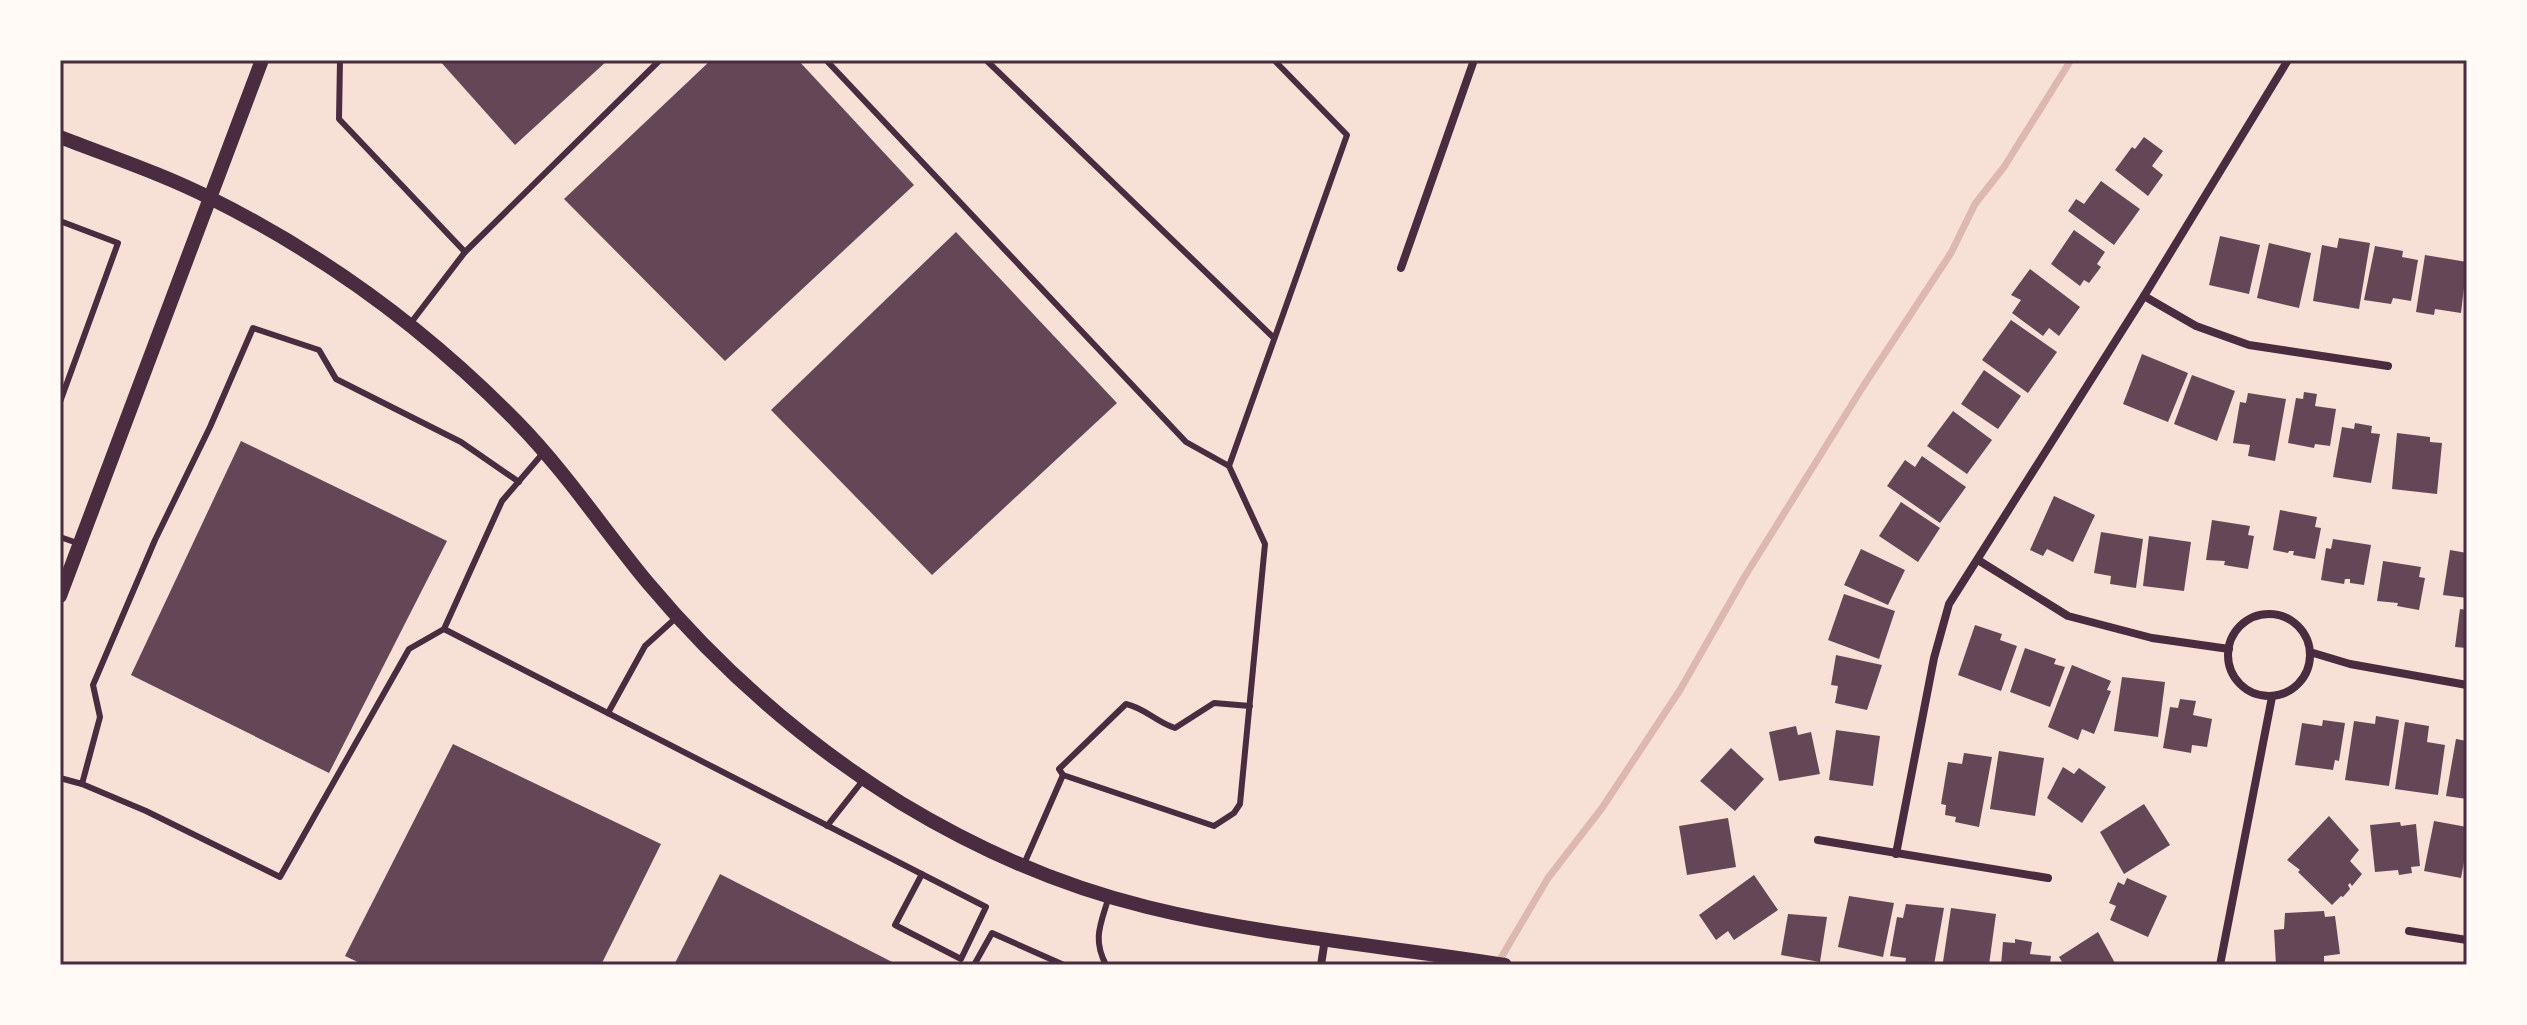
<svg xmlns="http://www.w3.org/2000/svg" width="2527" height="1025" font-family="Montserrat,sans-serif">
  <rect width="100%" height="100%" fill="#f7e1d7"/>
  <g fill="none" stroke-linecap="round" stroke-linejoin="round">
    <!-- stream -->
    <path stroke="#dcb8b0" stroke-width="7" d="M1498 963 1548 878 1602 808 1680 690 1745 576 1864 385 1951 253 1975 204 2004 167 2071 60"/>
  </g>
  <!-- building -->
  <g fill="#644757">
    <path d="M439 60H608L515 145Z"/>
    <path d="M711 60H798L914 185 725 361 564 199Z"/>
    <path d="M2144 137 2163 151 2152 166 2163 175 2148 196 2115 170 2132 147 2135 149Z"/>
    <path d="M2101 181 2140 209 2114 245 2068 211 2076 199 2084 204Z"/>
    <path d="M2074 230 2105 252 2097 264 2101 267 2089 283 2084 280 2080 286 2051 264Z"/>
    <path d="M956 232 1117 403 932 575 771 410Z"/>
    <path d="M2220 236 2260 245 2249 294 2209 285Z"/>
    <path d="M2339 238 2370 243 2359 309 2313 301 2322 245 2337 248Z"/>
    <path d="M2269 243 2311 253 2299 308 2257 298Z"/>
    <path d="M2375 246 2403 251 2402 257 2418 260 2411 301 2393 298 2391 304 2364 300Z"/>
    <path d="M2425 255 2467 262 2461 313 2435 309 2434 315 2416 312Z"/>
    <path d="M2030 269 2080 307 2059 336 2049 328 2043 336 2012 313 2021 300 2011 295Z"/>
    <path d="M2011 320 2057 352 2028 393 1982 360Z"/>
    <path d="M2142 354 2188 373 2168 422 2123 404Z"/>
    <path d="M1984 370 2021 396 1998 429 1961 404Z"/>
    <path d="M2192 375 2235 391 2217 441 2174 424Z"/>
    <path d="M2304 392 2317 394 2315 406 2336 409 2330 446 2315 444 2314 448 2288 443 2296 398 2303 399Z"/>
    <path d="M2248 393 2286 399 2275 461 2248 456 2250 445 2233 443 2240 402 2246 403Z"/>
    <path d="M1953 411 1992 440 1967 474 1927 446Z"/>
    <path d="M2355 423 2372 426 2371 433 2380 434 2371 483 2333 477 2342 427 2354 429Z"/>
    <path d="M2397 433 2430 437V442L2442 443 2437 494 2392 489Z"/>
    <path d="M241 441 447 541 329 773 131 675Z"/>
    <path d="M1922 456 1966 487 1940 523 1887 486 1905 460 1915 467Z"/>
    <path d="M2054 496 2095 515 2073 562 2047 549 2043 556 2030 550Z"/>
    <path d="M1901 502 1940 528 1918 562 1879 536Z"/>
    <path d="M2280 510 2317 517 2315 527 2321 528 2315 559 2293 555 2294 551H2289L2288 553 2273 550Z"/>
    <path d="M2212 520 2250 526 2248 535 2254 536 2248 569 2224 565 2225 561 2206 560Z"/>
    <path d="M2101 532 2143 539 2136 588 2110 584 2111 576 2094 573Z"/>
    <path d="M2149 536 2191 542 2184 591 2143 586Z"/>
    <path d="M2333 539 2371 545 2364 585 2350 583V579H2345L2344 584 2321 580 2326 548 2331 549Z"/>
    <path d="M1861 549 1905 570 1888 605 1844 585Z"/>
    <path d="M2450 550 2467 553V598L2443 595Z"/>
    <path d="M2383 561 2421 567 2419 577 2425 578 2419 610 2397 606 2398 603 2377 601Z"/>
    <path d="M1844 594 1895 611 1879 659 1828 640Z"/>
    <path d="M2460 609 2467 610V648L2455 647Z"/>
    <path d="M1975 625 2002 634 2000 640 2017 646 2001 691 1958 675Z"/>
    <path d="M2025 648 2056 659 2054 664 2065 667 2050 707 2010 692Z"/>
    <path d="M1836 655 1882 665 1867 710 1835 703 1838 686 1831 685Z"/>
    <path d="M2072 665 2111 681 2107 690 2111 691 2094 734 2082 729 2078 740 2048 727Z"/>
    <path d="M2122 677 2165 682 2158 737 2114 731Z"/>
    <path d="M2180 699 2196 701 2193 715 2212 719 2207 747 2192 745 2191 753 2163 748 2170 707 2178 708Z"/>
    <path d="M2376 716 2399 720 2389 786 2345 780 2354 721 2375 724Z"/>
    <path d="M2323 720 2345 723 2339 761 2335 760 2333 770 2295 765 2302 723 2322 726Z"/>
    <path d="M2405 722 2429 726 2427 742 2445 745 2438 795 2395 789Z"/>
    <path d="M1796 726 1798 735 1811 732 1820 774 1779 781 1769 732Z"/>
    <path d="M1836 730 1880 736 1873 786 1829 780Z"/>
    <path d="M2456 739 2467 741V799L2446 796Z"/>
    <path d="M453 744 661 844 601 965H364L345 956Z"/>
    <path d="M1731 748 1764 779 1735 811 1700 781Z"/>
    <path d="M1999 751 2044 758 2035 816 1990 809Z"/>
    <path d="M1964 753 1992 757 1979 827 1955 822 1956 817 1945 815 1946 805 1941 804 1948 762 1962 764Z"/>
    <path d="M2063 767 2074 774 2079 768 2106 787 2082 823 2047 798Z"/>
    <path d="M2144 804 2170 845 2124 874 2100 832Z"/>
    <path d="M2329 816 2359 850 2350 861 2362 874 2352 886 2350 883 2348 885 2350 889 2343 897 2341 896 2332 905 2298 872 2300 870 2287 860Z"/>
    <path d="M1728 818 1736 867 1687 875 1679 826Z"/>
    <path d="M2434 821 2467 827V846L2461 878 2424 871Z"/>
    <path d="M2400 822 2401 826 2416 824 2420 866 2411 867 2412 873 2399 875 2398 870 2375 872 2370 825Z"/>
    <path d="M720 874 898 965H674Z"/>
    <path d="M1754 875 1778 910 1734 940 1728 931 1716 940 1699 915Z"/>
    <path d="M2127 878 2167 896 2148 937 2110 920 2116 906 2109 903 2118 882 2124 885Z"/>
    <path d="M1849 896 1894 903 1883 957 1838 947Z"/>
    <path d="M1906 904 1944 908 1934 965H1905L1906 958 1890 956 1897 917 1903 918Z"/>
    <path d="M1951 908 1996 914 1989 965 1943 962Z"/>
    <path d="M2324 911 2325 917 2335 916 2340 954 2324 956V965H2276L2274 930 2284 929 2285 913Z"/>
    <path d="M1788 914 1827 917 1820 962 1781 955Z"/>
    <path d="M2098 932 2116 965H2064L2059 957Z"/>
    <path d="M2015 939 2032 942 2030 954 2051 956 2050 965H2001L2003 942 2015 943Z"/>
  </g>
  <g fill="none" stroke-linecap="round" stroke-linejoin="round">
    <!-- service -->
    <g stroke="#4a2c40" stroke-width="6">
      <path d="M340 60 339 119 465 252"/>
      <path d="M826 60 1186 442 1229 466"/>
      <path d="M986 60 1274 338"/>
      <path d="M60 221 118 243 60 402"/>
      <path d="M410 324 465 252 660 60"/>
      <path d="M544 452 502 501 444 629C625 722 805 814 986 907L961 959 895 925 922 874"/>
      <path d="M60 537 80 544"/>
      <path d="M1250 706 1214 703 1175 728C1156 722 1145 708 1126 704L1059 769 1063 775 1214 826 1234 813 1240 804 1265 544 1229 466 1347 135 1274 60"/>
      <path d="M608 713 645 646 678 616"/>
      <path d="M60 778 82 784 100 717 93 685 155 540 210 427 253 328 319 350 336 379 461 442 519 482"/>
      <path d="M82 784 146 811 280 877 409 649 444 629"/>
      <path d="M827 826 864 779"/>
      <path d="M1024 864 1063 775"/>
      <path d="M974 965 992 933 1064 965"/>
      <path d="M1106 965C1092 938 1101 924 1109 896"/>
    </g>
    <!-- minor -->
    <g stroke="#4a2c40" stroke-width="8">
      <path d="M1401 268 1474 60"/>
      <path d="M2144 296 2196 326 2249 345 2388 366"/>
      <path d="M1978 560 2068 616 2152 638 2229 649"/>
      <circle cx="2269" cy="655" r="41"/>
      <path d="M2310 652 2350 664 2467 685"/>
      <path d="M1818 840 2048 878"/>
      <path d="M1896 854 1934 658 1949 604 2144 296 2288 60"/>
      <path d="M2409 931 2467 940"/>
      <path d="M1321 965 1325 939"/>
      <path d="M2220 965 2272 697"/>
    </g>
    <!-- tertiary -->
    <g stroke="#4a2c40" stroke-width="14">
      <path d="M60 137C111 157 163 174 212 199 326 256 428 331 517 422 566 472 604 530 648 583 720 669 806 744 901 803 977 849 1061 886 1147 907 1264 936 1386 946 1505 965"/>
      <path d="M60 596 262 60"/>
    </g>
  </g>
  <!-- border -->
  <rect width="2527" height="1025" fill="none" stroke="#fffaf5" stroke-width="124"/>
  <rect x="62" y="62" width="2403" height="901" fill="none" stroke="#4a2c40" stroke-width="3"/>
</svg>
